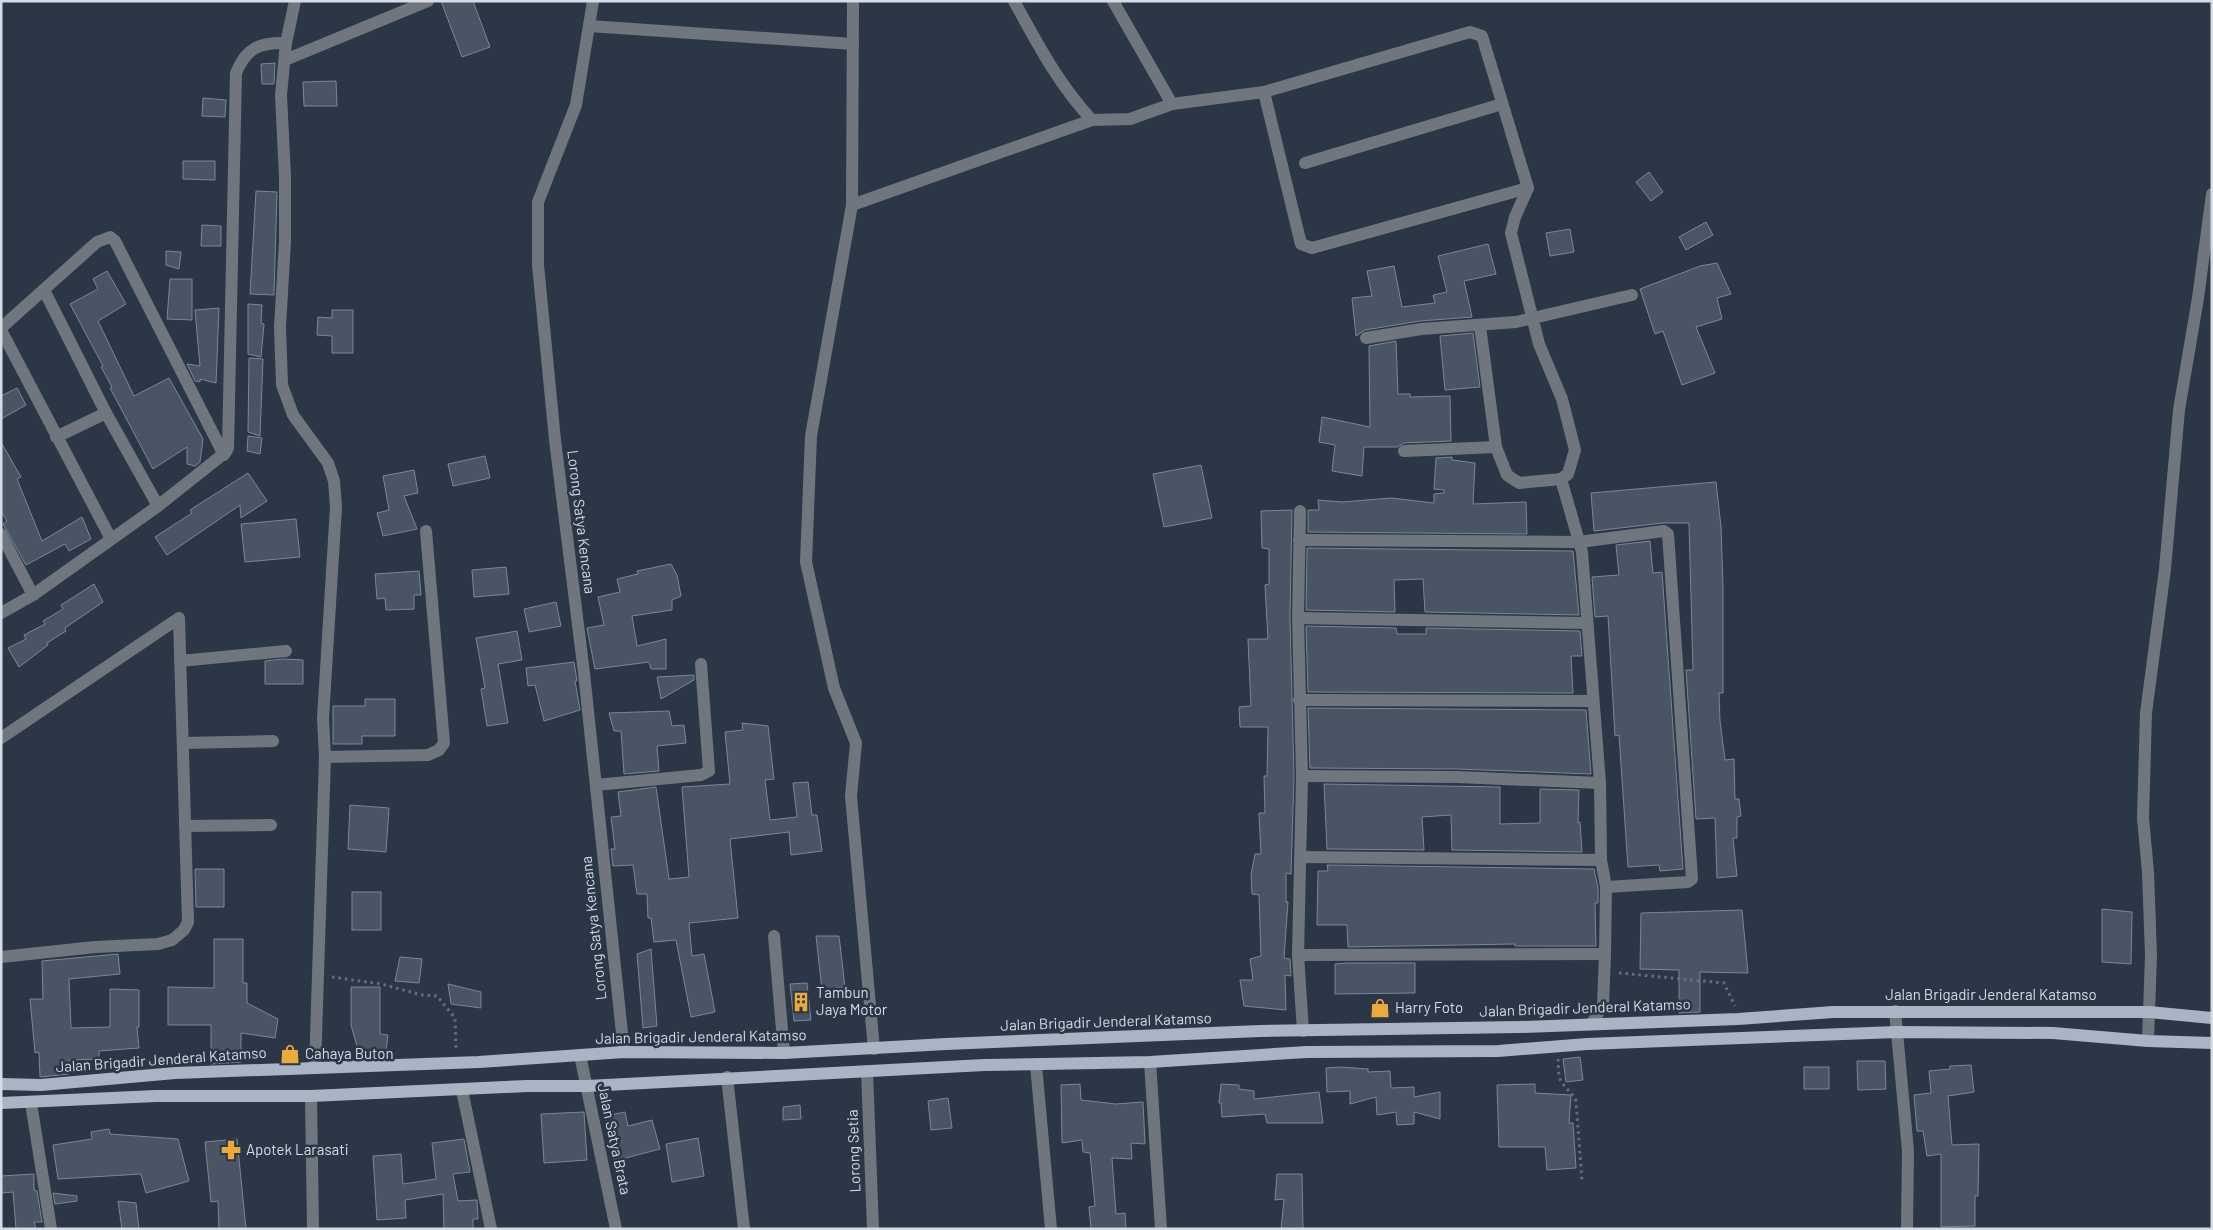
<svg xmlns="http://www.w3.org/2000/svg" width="2213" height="1230" font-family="Barlow,sans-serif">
  <rect width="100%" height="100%" fill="#2b3746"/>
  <!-- building -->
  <g fill="#495565" stroke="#7a879a">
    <path d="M441 1H473L490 47 462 57Z"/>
    <path d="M275 63 274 84H262L261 64Z"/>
    <path d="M336 81 337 106H304L303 82Z"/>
    <path d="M203 98 226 100 225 117 202 116Z"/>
    <path d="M183 161H215V180L183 179Z"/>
    <path d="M1649 172 1663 192 1651 201 1636 182Z"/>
    <path d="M256 191 277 192 274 295 250 294Z"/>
    <path d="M1706 222 1713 235 1686 250 1679 237Z"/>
    <path d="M202 225 221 226V246H201Z"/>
    <path d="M1570 229 1574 252 1550 256 1546 233Z"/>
    <path d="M1488 244 1496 274 1464 281 1472 317 1420 321 1365 330 1356 336 1352 298 1372 296 1367 271 1394 266 1402 307 1435 303 1433 295 1447 292 1438 256Z"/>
    <path d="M166 251 181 252 179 269 166 265Z"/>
    <path d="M1717 263 1731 294 1717 298 1722 319 1696 327 1715 373 1682 385 1663 331 1655 334 1640 289 1700 266Z"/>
    <path d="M107 271 126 304 98 321 134 396 169 378 203 439 200 462 195 466 187 464V447L153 469 110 388 112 387 101 367 103 366 70 304 98 289 93 279Z"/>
    <path d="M170 279H192V320L167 319Z"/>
    <path d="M248 304 262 305 261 323 264 324 261 357 248 354Z"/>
    <path d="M219 308 216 383 200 379V382L195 381 187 364 200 366 195 310Z"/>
    <path d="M332 310H353V353H332V336L317 335 318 317 332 318Z"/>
    <path d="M1473 333 1480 387 1445 390 1440 336Z"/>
    <path d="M1396 341 1398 394H1410V397L1450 396 1451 441 1404 443 1397 447H1364L1362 476 1332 471 1335 445 1319 442 1322 417 1370 427 1369 346Z"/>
    <path d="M249 358 263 359 260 436 248 432Z"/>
    <path d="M17 388 26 405 1 419V396Z"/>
    <path d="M248 436 262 438 260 454 247 451Z"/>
    <path d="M1 442 21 477 17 479 42 541 82 517 91 539 69 551 65 544 26 565 3 524 7 521 1 511Z"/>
    <path d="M485 456 490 478 453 486 448 464Z"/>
    <path d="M1452 457V460L1475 463 1473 504 1526 502 1527 534 1308 532V510H1319L1318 500 1342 502 1391 498 1434 503V494L1444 493V490L1434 489 1436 458Z"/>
    <path d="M1201 465 1212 518 1164 527 1153 474Z"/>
    <path d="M414 470 418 493 404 496 417 529 383 536 377 513 389 510 383 476Z"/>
    <path d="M248 473 267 501 241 518 240 505 167 555 155 537 192 513 190 510Z"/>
    <path d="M1716 482 1721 527 1723 585V693H1719L1720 721 1725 760 1734 759 1735 799H1739L1741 816 1737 817V838H1733L1737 876 1717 878 1715 818 1696 819 1686 670H1693L1689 523H1663L1594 531 1591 493Z"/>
    <path d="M1292 510 1290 618 1294 776 1291 874 1286 873V902H1288L1284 958 1290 959 1291 976 1285 975 1286 1010 1244 1006 1240 980H1253L1250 959 1261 956 1259 895 1252 894 1251 875 1255 854H1261L1259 813H1265L1264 776H1267L1268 727H1240L1239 707 1251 706 1248 639H1268L1265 585 1269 584V549L1262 548 1261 511Z"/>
    <path d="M296 519 300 557 245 562 241 524Z"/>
    <path d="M1650 541 1653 573 1662 572 1683 869 1660 871 1659 865 1628 867 1619 735 1615 736 1608 616 1595 617 1592 577 1619 575 1616 545Z"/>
    <path d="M1307 548 1573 551 1579 615 1425 612 1423 579 1394 580 1395 612 1306 610Z"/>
    <path d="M671 564 677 575 681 596 672 600V610L632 616 637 646 666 639V669H651L649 662 595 669 587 628 604 625 598 597 620 592 617 579 638 574 637 571Z"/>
    <path d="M506 567 509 594 474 597 472 570Z"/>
    <path d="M419 571 421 595H414V609L386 610 385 598 377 599 375 574Z"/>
    <path d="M94 584 103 602 65 628 66 631 47 643 48 645 19 667 8 648 26 639 24 635 45 624 43 621 63 609 61 605Z"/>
    <path d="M556 602 561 626 529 632 524 609Z"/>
    <path d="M1306 626 1396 628 1397 634H1426V628L1580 631 1582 656H1571L1573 693 1308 692Z"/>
    <path d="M517 631 522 660 498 664 508 723 487 726 481 689 485 688 476 638Z"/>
    <path d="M284 659 303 660V684H265V661Z"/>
    <path d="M574 662 577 681H575L580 710 544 721 535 685 528 686 526 668Z"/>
    <path d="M694 675V680L661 699 657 677Z"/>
    <path d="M365 699H395V736H362V744H333V706H365Z"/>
    <path d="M1308 708 1586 710 1591 774 1457 769 1310 768Z"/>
    <path d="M669 711 672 726 684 725 686 743 657 746 659 771 624 774 621 731H614L609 713Z"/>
    <path d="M742 723 768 726 774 779 765 780 770 820 797 817 793 783 808 782 812 815H817L822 851 791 855 789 832 730 839 738 918 689 923 692 956 704 954 715 1012 691 1017 676 940 654 942 651 918H648L647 894H637L633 865 613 866 611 849H615L611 817 621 816 618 792 656 787 669 879 689 877 682 787 730 784 725 732 743 730Z"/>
    <path d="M1324 784 1500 787V824L1540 823V789L1579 790 1578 823 1580 822 1582 852 1452 850 1451 815 1422 817 1424 850 1327 849Z"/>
    <path d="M350 805 389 808 386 852 348 849Z"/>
    <path d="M1327 865 1594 869 1598 888V903H1595L1596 946H1515V944L1348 947 1347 925H1317L1318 871H1328Z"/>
    <path d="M195 869H224V907H196Z"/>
    <rect x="352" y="892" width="29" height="38"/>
    <path d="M2102 909 2132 912 2131 964 2102 962Z"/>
    <path d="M1742 910 1748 973 1700 972V1012L1679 1013V970L1640 969 1641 913Z"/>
    <path d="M816 936H839L845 987 822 990Z"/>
    <path d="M214 939H243V983H247V1003L278 1019 275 1038 241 1033V1062L211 1064V1025H168V987L214 988Z"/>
    <path d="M651 949 657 1026 643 1028 637 954Z"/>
    <path d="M118 954 120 974 69 979 71 1028 110 1027V989L139 990V1027H137L139 1048 99 1051V1059L69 1060V1074L40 1077 39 1052 35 1053 30 999H43L42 961Z"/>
    <path d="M400 957 422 959 419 983 395 981Z"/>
    <path d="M1348 963H1415V993L1335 994V964Z"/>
    <path d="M807 983 811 1020 794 1021 790 984Z"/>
    <path d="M448 984 481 992V1008L451 1004Z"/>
    <path d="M351 987H380V1034L388 1035 386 1052 358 1050 351 1025Z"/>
    <path d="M1580 1057 1583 1080 1566 1082 1563 1059Z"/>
    <path d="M1857 1061H1885L1886 1089 1858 1090Z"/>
    <path d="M1971 1065 1974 1092 1948 1096 1952 1145 1979 1144 1978 1196H1975V1226L1941 1227V1154L1927 1156 1923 1131H1917L1914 1095 1931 1093 1929 1071 1950 1069V1066Z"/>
    <path d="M1341 1067 1368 1069V1072L1390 1071 1391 1088 1414 1087V1097L1440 1092V1119L1414 1112V1124L1397 1125 1396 1112 1377 1115 1376 1097 1350 1104V1091L1327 1092 1326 1068Z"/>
    <rect x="1804" y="1067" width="25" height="22"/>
    <path d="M1080 1084 1081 1100 1116 1104 1143 1102 1145 1144 1131 1143 1132 1159 1112 1158 1116 1214 1125 1213 1126 1229H1091L1089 1207 1095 1206 1090 1153 1083 1152 1082 1140 1062 1143 1061 1085Z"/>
    <path d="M1221 1084 1239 1085V1089L1254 1091V1099L1319 1092 1323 1123H1267L1265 1114 1222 1117 1221 1103H1219Z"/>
    <path d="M1535 1084V1093L1571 1095 1569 1123H1573L1576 1168 1547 1170 1545 1147H1499L1497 1085Z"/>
    <path d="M948 1098 952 1128 931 1130 928 1101Z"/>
    <path d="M800 1105 801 1119 783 1120V1107Z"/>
    <path d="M584 1112 587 1160 544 1163 541 1114Z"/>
    <path d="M625 1112 628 1126 652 1120 660 1149 614 1161 605 1116Z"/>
    <path d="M109 1129 110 1134 178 1139 189 1181 146 1193 141 1174 58 1179 53 1145 92 1139 91 1132Z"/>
    <path d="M698 1138 704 1176 672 1182 666 1144Z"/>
    <path d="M237 1139 246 1229H219L218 1201 211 1202 205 1142Z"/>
    <path d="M464 1139 470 1172 453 1174 458 1201 477 1200 478 1219H473V1229H444L443 1194 405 1200 406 1218 377 1220 373 1156 401 1154 403 1184 436 1179 432 1143Z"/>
    <path d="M34 1174V1190L37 1191 42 1222H34L36 1229H16L13 1192 1 1193V1176Z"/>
    <path d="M1277 1174H1302L1303 1229H1281L1284 1199 1275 1200Z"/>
    <path d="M53 1193 77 1196V1201L55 1204Z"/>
    <path d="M118 1201 136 1203 139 1229H122Z"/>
  </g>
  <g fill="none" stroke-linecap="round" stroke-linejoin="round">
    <!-- path -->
    <g stroke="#656f7c" stroke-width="3" stroke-dasharray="2.5 4" stroke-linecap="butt">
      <path d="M1619 973 1724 983 1735 1006"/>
      <path d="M332 977 381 984 422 995 437 996 455 1018 456 1048"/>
      <path d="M1558 1059C1559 1067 1557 1078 1563 1084 1568 1091 1572 1092 1576 1101L1582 1181"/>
    </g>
    <!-- minor -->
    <g stroke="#70767e" stroke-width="12">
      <path d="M593 1 576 105 538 202V265L555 440 584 673 624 1052"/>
      <path d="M853 1 852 205 811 436 806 562 834 688 856 743 851 796 874 1049"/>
      <path d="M1014 1C1037 43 1059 85 1092 120L1130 119 1172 104 1264 92 1470 32 1482 36 1528 188 1515 217 1511 233 1539 344 1562 399 1575 450 1568 474 1561 479 1519 483 1507 475 1496 447 1480 326"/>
      <path d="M1113 1 1172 104"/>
      <path d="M589 26 853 44"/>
      <path d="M286 43 295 1"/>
      <path d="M285 60 428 1"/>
      <path d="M1264 92 1301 244 1312 248 1528 188"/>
      <path d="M1305 163 1502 104"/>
      <path d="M852 205 1092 120"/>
      <path d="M44 290 106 413 158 506"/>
      <path d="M1 328 97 242 110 237 115 241 224 455"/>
      <path d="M1 330 111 539"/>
      <path d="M1366 338 1421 329 1516 322 1632 295"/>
      <path d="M56 437 106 413"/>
      <path d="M1404 451 1496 447"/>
      <path d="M1561 479 1582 552 1600 783 1601 860 1606 887 1605 954 1603 1005 1592 1023"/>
      <path d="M1300 511 1298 618 1302 776 1298 955 1303 1031"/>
      <path d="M1 534 33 595"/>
      <path d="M1299 540 1579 542 1664 531 1668 534 1692 879 1688 882 1606 887"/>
      <path d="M1 613 33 595 158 506 226 452 228 448 236 73C246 48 260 42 286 43L281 95 285 177V241L280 327 282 385 293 415 328 463 334 481 336 507 323 718 325 757 315 1068"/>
      <path d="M1298 618 1586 623"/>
      <path d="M180 661 286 651"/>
      <path d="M1299 700 1593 701"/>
      <path d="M1 738 179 618 188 922 184 930 172 940 158 944 95 947 1 957"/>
      <path d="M183 743 273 741"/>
      <path d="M325 757 428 755 439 750 444 743 426 531"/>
      <path d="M1302 776 1457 777 1600 783"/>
      <path d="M596 785 701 775 709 771 701 664"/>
      <path d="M185 826 271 825"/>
      <path d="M1300 857 1601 860"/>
      <path d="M774 936 784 1053"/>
      <path d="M1298 955 1605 954"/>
      <path d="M1895 1011 1908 1151 1907 1229"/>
      <path d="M2148 1041 2151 955 2148 872 2143 818 2146 713 2165 569 2179 410 2198 298 2212 194"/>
      <path d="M580 1055 616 1229"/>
      <path d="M1150 1062 1161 1229"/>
      <path d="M1036 1065 1051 1229"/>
      <path d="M867 1071 873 1229"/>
      <path d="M727 1077 744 1229"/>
      <path d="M462 1090 491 1229"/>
      <path d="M311 1096 313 1229"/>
      <path d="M31 1103 51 1229"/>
    </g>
    <!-- major -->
    <g stroke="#a9b5c5" stroke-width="12">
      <path d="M1 1084 41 1085 175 1073 479 1062 624 1052 784 1053 946 1044 1260 1031 1521 1027 1738 1019 1833 1012H2149L2212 1018"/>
      <path d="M1 1103 156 1096H311L527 1086H587L984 1065 1150 1062 1307 1052 1498 1051 1587 1044 1896 1032 2053 1033 2148 1041 2212 1043"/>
    </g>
  </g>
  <!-- icons -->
  <defs>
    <symbol id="building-bare" viewBox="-9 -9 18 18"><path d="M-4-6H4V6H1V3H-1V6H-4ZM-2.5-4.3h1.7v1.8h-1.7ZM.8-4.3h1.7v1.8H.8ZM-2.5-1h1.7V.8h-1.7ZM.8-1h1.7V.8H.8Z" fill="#ebaa39" stroke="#2b3746" stroke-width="2.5" paint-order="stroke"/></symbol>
    <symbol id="shop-bare" viewBox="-9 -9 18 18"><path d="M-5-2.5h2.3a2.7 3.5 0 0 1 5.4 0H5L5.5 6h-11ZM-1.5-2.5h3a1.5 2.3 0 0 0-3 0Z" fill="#ebaa39" stroke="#2b3746" stroke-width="2.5" paint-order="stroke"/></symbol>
    <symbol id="pharmacy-bare" viewBox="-9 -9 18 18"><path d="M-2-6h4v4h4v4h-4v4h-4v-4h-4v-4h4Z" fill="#ebaa39" stroke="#2b3746" stroke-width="2.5" paint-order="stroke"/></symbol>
  </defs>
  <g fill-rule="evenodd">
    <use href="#building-bare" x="787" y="988" width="28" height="28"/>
    <use href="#shop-bare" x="1366" y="994" width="28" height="28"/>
    <use href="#shop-bare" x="276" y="1040" width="28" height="28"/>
    <use href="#pharmacy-bare" x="217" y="1136" width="28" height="28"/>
  </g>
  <g text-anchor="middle" stroke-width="5" stroke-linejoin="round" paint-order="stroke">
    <!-- street labels -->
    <g font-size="15" fill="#d5dce6" stroke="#2b3746">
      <text transform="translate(581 522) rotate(83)" y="5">Lorong Satya Kencana</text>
      <text transform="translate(594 928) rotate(-96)" y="5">Lorong Satya Kencana</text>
      <text x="1991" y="1000">Jalan Brigadir Jenderal Katamso</text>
      <text transform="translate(1585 1008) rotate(-2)" y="5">Jalan Brigadir Jenderal Katamso</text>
      <text transform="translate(1106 1022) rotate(-2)" y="5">Jalan Brigadir Jenderal Katamso</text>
      <text transform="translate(701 1037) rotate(-1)" y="5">Jalan Brigadir Jenderal Katamso</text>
      <text transform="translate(161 1060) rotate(-4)" y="5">Jalan Brigadir Jenderal Katamso</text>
      <text transform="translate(614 1139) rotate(78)" y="5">Jalan Satya Brata</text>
      <text transform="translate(854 1151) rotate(-92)" y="5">Lorong Setia</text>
    </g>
    <!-- poi labels -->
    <g font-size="15" fill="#d5dce6" stroke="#2b3746" text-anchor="start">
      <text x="816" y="998">Tambun<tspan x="816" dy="17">Jaya Motor</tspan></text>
      <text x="1395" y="1013">Harry Foto</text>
      <text x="305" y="1059">Cahaya Buton</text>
      <text x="246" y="1155">Apotek Larasati</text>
    </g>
  </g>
  <!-- border -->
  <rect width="2213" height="1230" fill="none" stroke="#d5dce6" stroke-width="5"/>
</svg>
